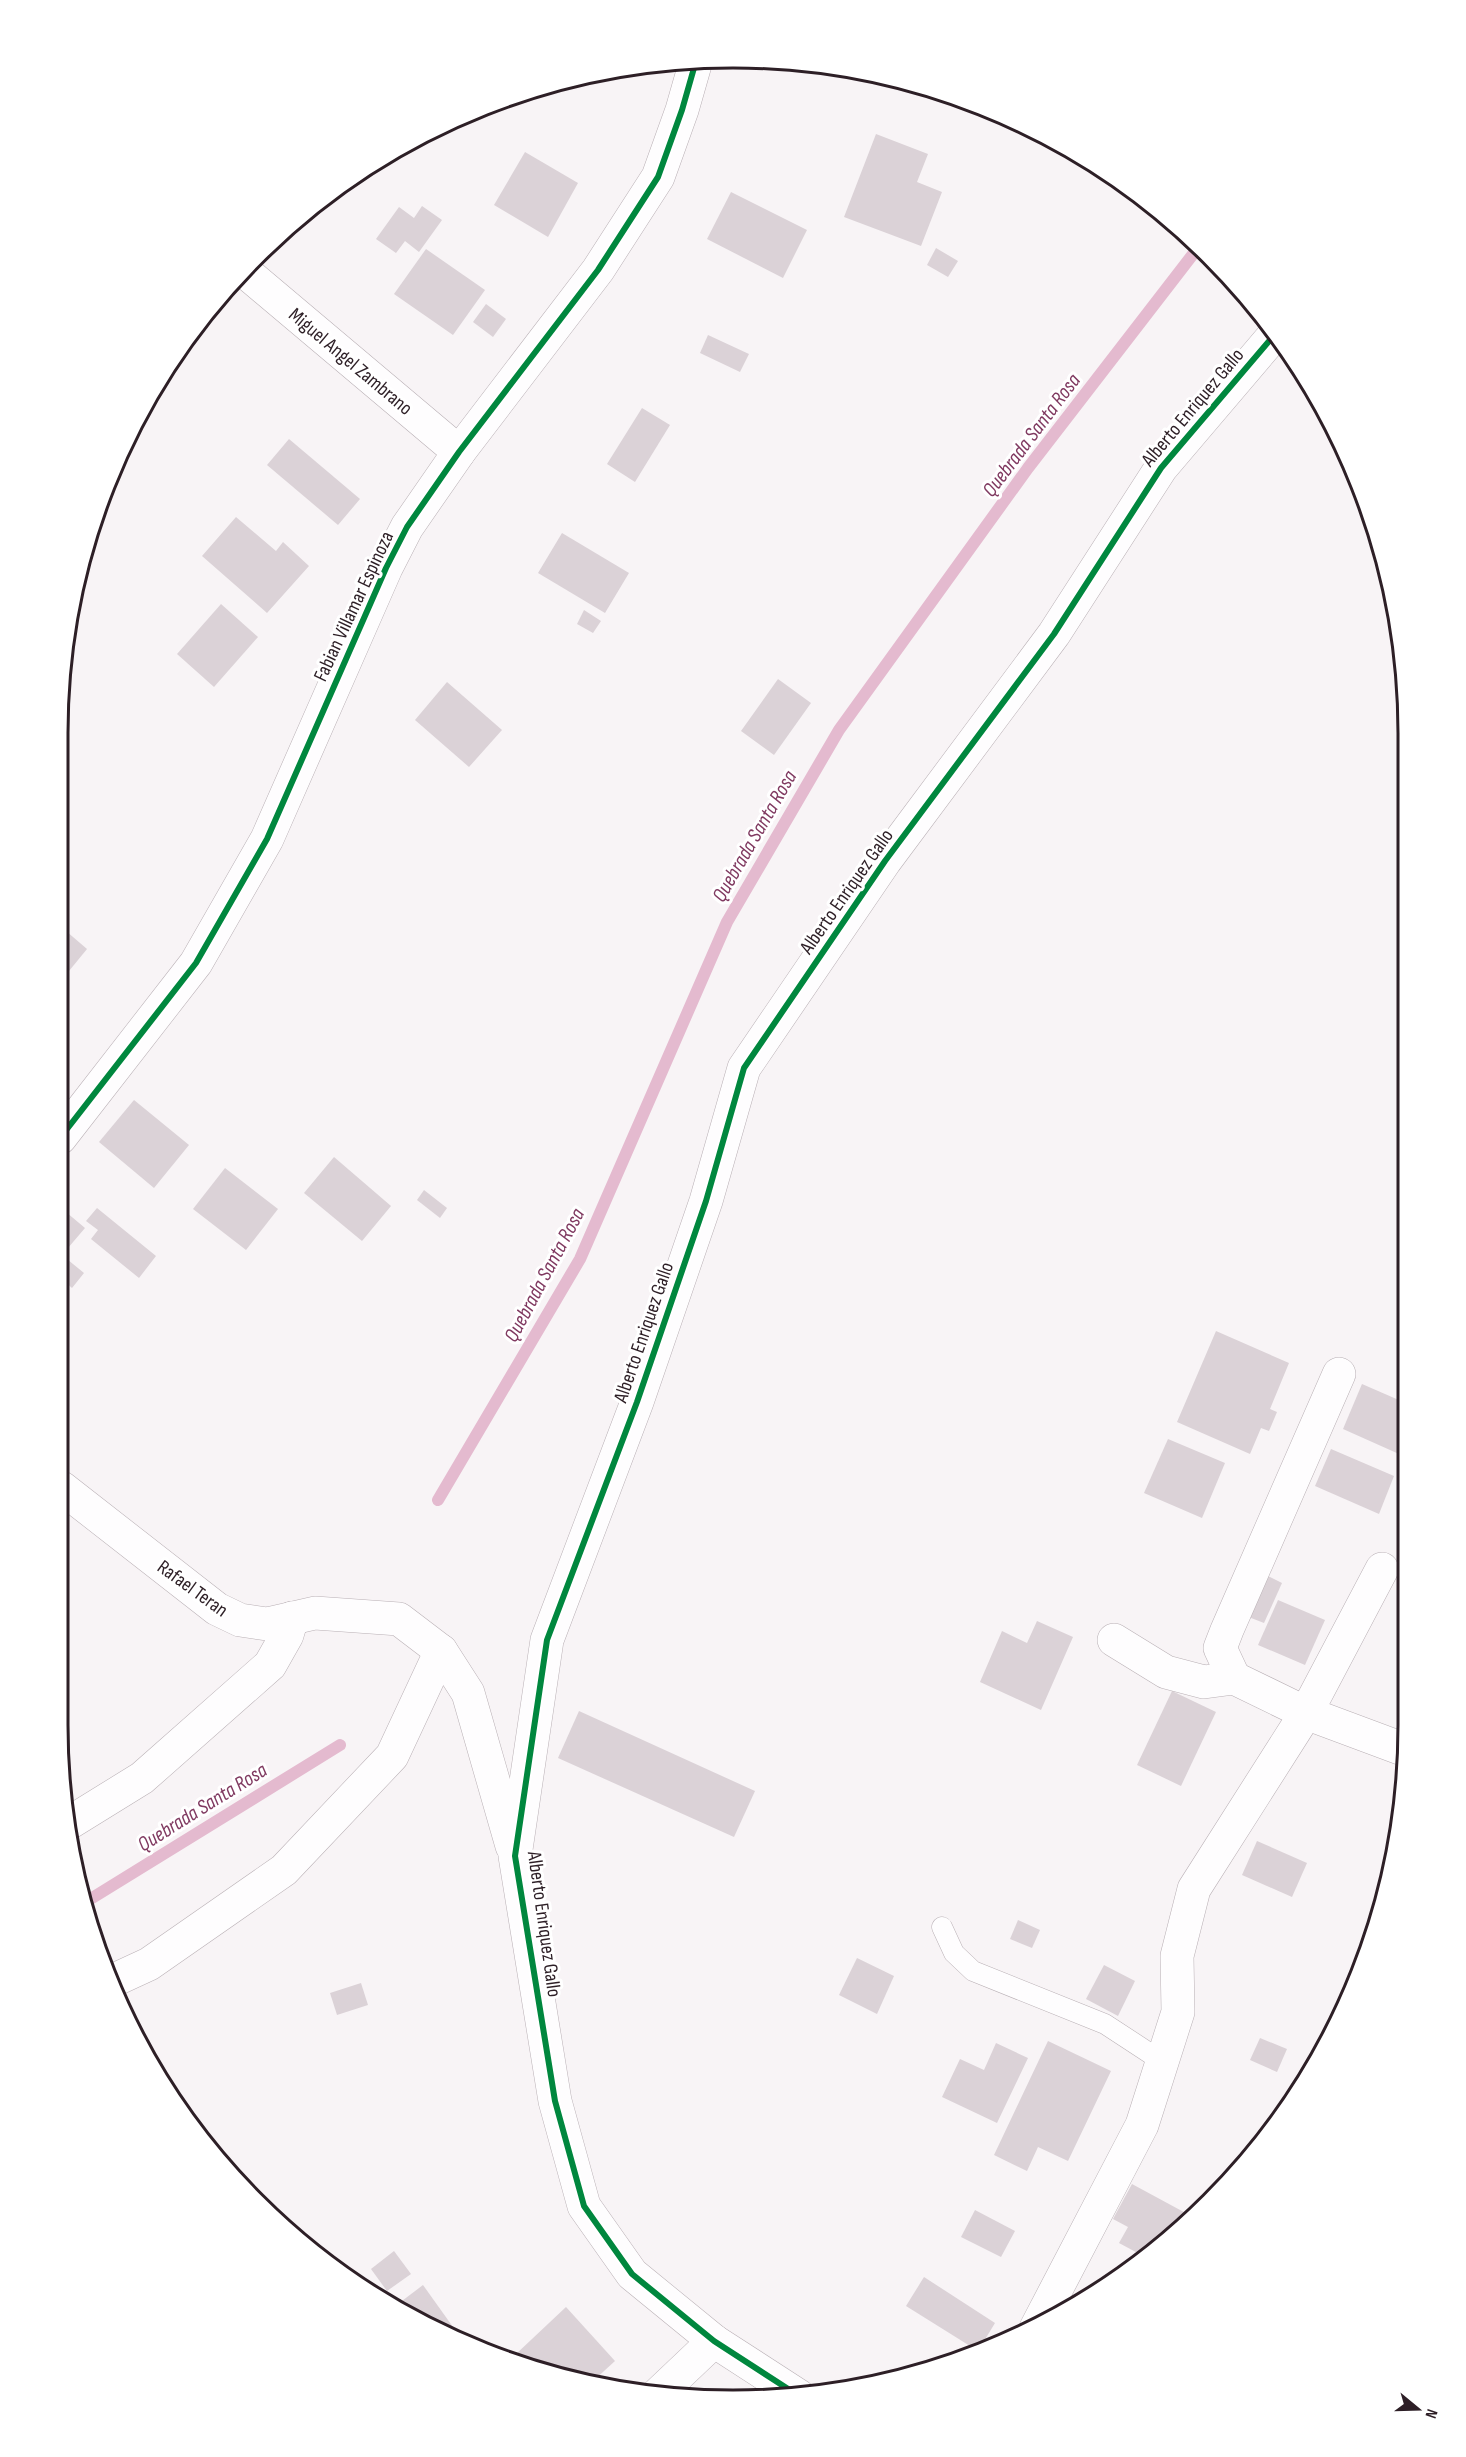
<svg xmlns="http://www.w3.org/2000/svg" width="1466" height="2457" font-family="'Sofia Sans Condensed',sans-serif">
  <rect width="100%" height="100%" fill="#f8f4f6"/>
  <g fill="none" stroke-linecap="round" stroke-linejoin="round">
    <!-- stream -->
    <g stroke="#e4bacf" stroke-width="12">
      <path d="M438 1500 580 1259 727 922 839 730 1028 468 1197 249"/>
      <path d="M84 1903 340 1745"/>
    </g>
  </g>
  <!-- building -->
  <g fill="#dbd2d7">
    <path d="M876 134 928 154 917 182 942 192 921 246 844 217Z"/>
    <path d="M525 152 578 183 548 237 494 205Z"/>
    <path d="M731 192 807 230 783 278 707 239Z"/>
    <path d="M422 206 442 220 419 252 405 241 396 253 376 239 399 207 414 218Z"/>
    <path d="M936 248 958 261 948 277 927 265Z"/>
    <path d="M426 249 485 290 453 335 394 294Z"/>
    <path d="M486 304 506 319 493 337 473 322Z"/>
    <path d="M708 335 749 354 740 372 700 353Z"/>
    <path d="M642 408 670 425 635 482 607 464Z"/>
    <path d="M289 439 360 499 338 525 267 465Z"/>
    <path d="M236 517 276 551 283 542 309 566 267 613 202 556Z"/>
    <path d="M562 533 629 573 605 613 538 573Z"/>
    <path d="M221 604 258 637 214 687 177 654Z"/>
    <path d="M584 610 601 621 593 633 577 624Z"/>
    <path d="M778 679 811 703 774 755 741 731Z"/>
    <path d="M447 682 502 730 469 767 415 720Z"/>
    <path d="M59 925 87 949 60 982 59 935Z"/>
    <path d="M134 1100 189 1145 154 1188 99 1142Z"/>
    <path d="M334 1157 391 1206 362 1241 304 1193Z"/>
    <path d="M225 1168 278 1209 246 1250 193 1209Z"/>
    <path d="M424 1190 447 1208 440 1218 417 1200Z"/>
    <path d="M60 1207 85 1228 62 1255 84 1273 72 1288 61 1278Z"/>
    <path d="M97 1208 156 1256 139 1278 91 1239 98 1230 86 1221Z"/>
    <path d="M1216 1331 1289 1363 1270 1409 1277 1412 1269 1431 1261 1428 1250 1454 1177 1422Z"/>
    <path d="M1362 1384 1408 1404V1435L1399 1454 1343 1429Z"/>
    <path d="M1168 1439 1225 1463 1202 1518 1144 1493Z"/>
    <path d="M1331 1449 1394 1476 1379 1514 1315 1486Z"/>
    <path d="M1264 1574 1282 1583 1264 1623 1246 1616Z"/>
    <path d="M1278 1600 1325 1620 1305 1665 1258 1645Z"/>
    <path d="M1037 1621 1073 1637 1041 1710 980 1682 1002 1631 1027 1643Z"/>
    <path d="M1172 1691 1216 1712 1181 1786 1137 1765Z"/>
    <path d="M579 1711 755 1791 734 1837 558 1758Z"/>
    <path d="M1257 1841 1307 1863 1292 1897 1242 1875Z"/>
    <path d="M1018 1920 1040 1930 1032 1948 1010 1939Z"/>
    <path d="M857 1958 894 1976 877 2014 839 1995Z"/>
    <path d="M1104 1965 1135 1981 1118 2016 1086 1999Z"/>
    <path d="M361 1983 368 2005 337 2015 330 1993Z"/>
    <path d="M1260 2038 1287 2049 1277 2072 1250 2060Z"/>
    <path d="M1048 2041 1111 2071 1068 2161 1038 2147 1027 2171 994 2155Z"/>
    <path d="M996 2043 1028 2058 997 2123 942 2097 960 2059 984 2070Z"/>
    <path d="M1132 2184 1193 2217 1147 2258 1119 2243 1128 2227 1113 2219Z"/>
    <path d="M975 2210 1015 2231 1001 2257 961 2237Z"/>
    <path d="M394 2251 411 2274 387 2291 371 2269Z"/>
    <path d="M924 2277 995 2323 978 2351 906 2306Z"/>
    <path d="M423 2285 453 2327 448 2331 401 2307 398 2304Z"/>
    <path d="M566 2307 615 2361 592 2382 525 2366 515 2355Z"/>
  </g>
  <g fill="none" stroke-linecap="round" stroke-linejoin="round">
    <defs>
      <path id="service" d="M942 1927 954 1953 973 1971 1105 2024 1163 2062"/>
      <g id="minor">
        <path d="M243 270 459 452"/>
        <path d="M60 1138 196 963 267 839 386 568 407 527 459 452 598 270 658 177 682 110 696 61"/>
        <path d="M62 1488 217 1609 240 1620 267 1624 315 1613 399 1619 441 1651 468 1693 512 1846"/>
        <path d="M1114 1640 1166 1672 1204 1682 1234 1678 1306 1713 1408 1751"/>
        <path d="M1234 1678 1220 1648 1227 1630 1339 1374"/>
        <path d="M66 1825 142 1778 270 1665 287 1635 292 1618"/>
        <path d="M110 1982 149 1964 284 1870 392 1756 441 1651"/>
        <path d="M1036 2328 1142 2125 1178 2012 1177 1956 1194 1889 1306 1713 1382 1569"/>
        <path d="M657 2395 714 2341"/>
        <path d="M799 2396 714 2341 632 2274 584 2206 555 2101 515 1856 547 1640 637 1402 706 1201 744 1068 885 861 1054 634 1161 468 1275 334"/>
      </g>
    </defs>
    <!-- service casing -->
    <use href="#service" stroke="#b9b0b5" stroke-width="21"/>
    <!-- minor casing -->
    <use href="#minor" stroke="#b9b0b5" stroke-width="34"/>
    <!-- service -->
    <use href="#service" stroke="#fefdfe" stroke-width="20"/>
    <!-- minor -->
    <use href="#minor" stroke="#fefdfe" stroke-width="33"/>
    <defs>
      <g id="cycleway">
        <path d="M60 1138 196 963 267 839 386 568 407 527 459 452 598 270 658 177 682 110 696 61"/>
        <path d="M799 2396 714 2341 632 2274 584 2206 555 2101 515 1856 547 1640 637 1402 706 1201 744 1068 885 861 1054 634 1161 468 1275 334"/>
      </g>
    </defs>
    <!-- cycleway casing -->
    <use href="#cycleway" stroke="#fff" stroke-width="10"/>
    <!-- cycleway -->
    <use href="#cycleway" stroke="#00873e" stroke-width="6"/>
  </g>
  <g text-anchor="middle" stroke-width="6" stroke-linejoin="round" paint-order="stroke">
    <!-- street labels -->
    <g font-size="20" fill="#2d1f26" stroke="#fff">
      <text transform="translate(351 361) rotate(40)" y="7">Miguel Angel Zambrano</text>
      <text transform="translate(1192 407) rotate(-50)" y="7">Alberto Enriquez Gallo</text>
      <text transform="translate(353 606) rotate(-65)" y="7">Fabian Villamar Espinoza</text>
      <text transform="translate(846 891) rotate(-55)" y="7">Alberto Enriquez Gallo</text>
      <text transform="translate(643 1332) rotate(-71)" y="7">Alberto Enriquez Gallo</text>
      <text transform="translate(193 1588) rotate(36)" y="7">Rafael Teran</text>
      <text transform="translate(545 1924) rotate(82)" y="7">Alberto Enriquez Gallo</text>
    </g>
    <!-- water labels -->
    <g font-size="21" font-style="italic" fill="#803a61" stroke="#fff">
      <text transform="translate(1031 435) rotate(-53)" y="7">Quebrada Santa Rosa</text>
      <text transform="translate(754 836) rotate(-60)" y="7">Quebrada Santa Rosa</text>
      <text transform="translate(544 1275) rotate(-62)" y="7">Quebrada Santa Rosa</text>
      <text transform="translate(202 1807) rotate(-32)" y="7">Quebrada Santa Rosa</text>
    </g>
  </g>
  <!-- crop -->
  <path d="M0 0H1466V2457H0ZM733 68H733A665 665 0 0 1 1398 733V1725A665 665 0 0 1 733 2390H733A665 665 0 0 1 68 1725V733A665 665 0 0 1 733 68Z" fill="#fff" fill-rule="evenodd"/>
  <path fill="none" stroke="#2d1f26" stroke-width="3" d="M733 68H733A665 665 0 0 1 1398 733V1725A665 665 0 0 1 733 2390H733A665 665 0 0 1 68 1725V733A665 665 0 0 1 733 68Z"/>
  <!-- north arrow -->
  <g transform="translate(1418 2409) rotate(109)" stroke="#ffffff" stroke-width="4.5" paint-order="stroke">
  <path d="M0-4.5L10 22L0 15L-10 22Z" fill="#2d1f26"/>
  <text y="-9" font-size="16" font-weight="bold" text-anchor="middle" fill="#2d1f26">N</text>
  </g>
</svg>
